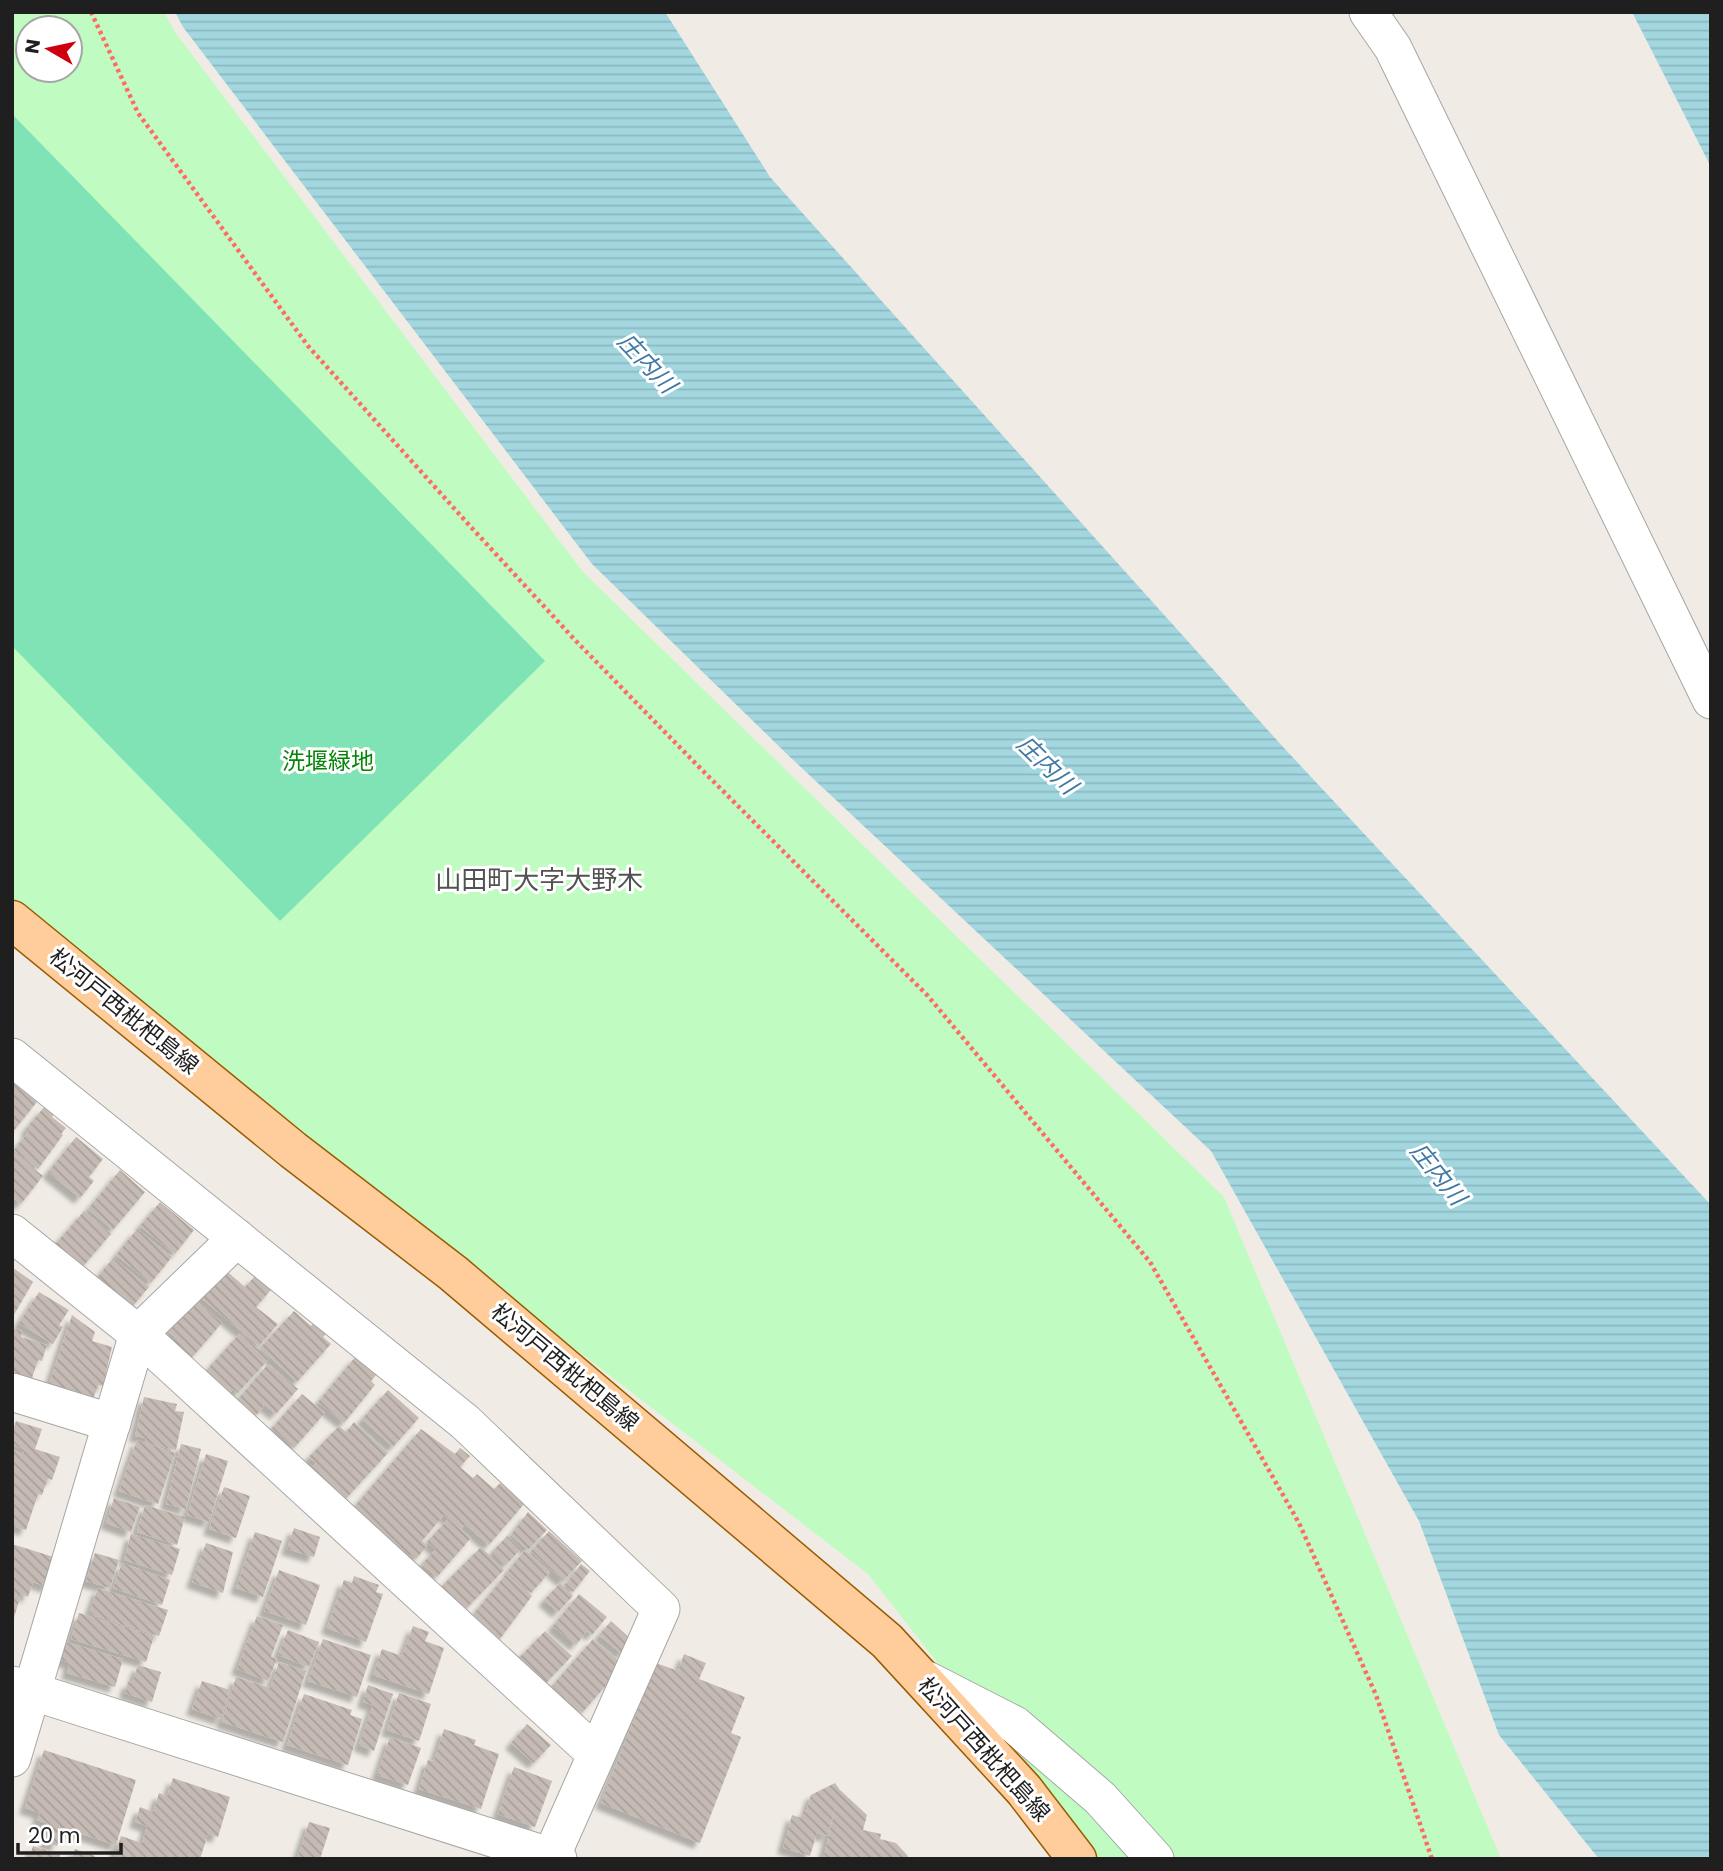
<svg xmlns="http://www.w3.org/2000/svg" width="1723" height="1871" font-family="Poppins,'Noto Sans JP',sans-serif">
  <defs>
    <pattern id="water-rules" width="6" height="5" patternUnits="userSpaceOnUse" patternTransform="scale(1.75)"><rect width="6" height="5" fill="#a3d7e0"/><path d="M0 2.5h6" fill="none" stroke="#8cb8c0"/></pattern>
    <pattern id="building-back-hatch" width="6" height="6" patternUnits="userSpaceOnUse" patternTransform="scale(1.75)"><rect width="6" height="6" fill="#c5bbb4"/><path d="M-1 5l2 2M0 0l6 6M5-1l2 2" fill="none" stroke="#a9a09a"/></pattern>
    <filter id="shadow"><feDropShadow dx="-6" dy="6" stdDeviation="2" flood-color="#0004"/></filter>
  </defs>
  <rect width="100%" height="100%" fill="#f0ece5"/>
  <!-- park -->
  <path fill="#c0fcc1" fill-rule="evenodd" d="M12 12H164L175 32 583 572 1224 1197 1501 1859H1091L868 1574 117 997 12 908ZM28 28H70V70H28Z"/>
  <!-- pitch -->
  <path fill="#7fe3b5" d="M12 114 545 661 280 921 12 646Z"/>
  <!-- water -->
  <g fill="url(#water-rules)">
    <path d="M175 12H665L770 177 1284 748 1711 1205V1859H1599L1499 1735 1419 1521 1211 1151 790 757 592 564 183 27Z"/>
    <path d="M1632 12H1711V167Z"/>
  </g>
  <!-- building -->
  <g fill="url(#building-back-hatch)" filter="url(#shadow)">
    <path d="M14 1082 37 1102 12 1133V1084Z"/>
    <path d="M44 1107 54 1114 52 1117 66 1128 61 1134 63 1135 38 1169 14 1150 29 1131 26 1129Z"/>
    <path d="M76 1137 103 1159 89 1177 94 1181 80 1198 48 1172Z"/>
    <path d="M12 1151 43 1176 21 1204 12 1197Z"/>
    <path d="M120 1170 145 1192 113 1230 88 1209Z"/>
    <path d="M160 1202 194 1230 175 1254 140 1226Z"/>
    <path d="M84 1211 111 1234 79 1271 52 1248Z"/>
    <path d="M137 1229 172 1257 151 1283 116 1255Z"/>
    <path d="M113 1258 149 1287 127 1313 92 1284Z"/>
    <path d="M12 1267 33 1282 12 1318Z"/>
    <path d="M223 1268 245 1287 255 1276 271 1290 256 1307 278 1324 259 1346 200 1297Z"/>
    <path d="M39 1292 69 1310 59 1325 63 1327 53 1344 19 1323Z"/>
    <path d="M195 1300 222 1323 189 1361 169 1343 175 1337 168 1331Z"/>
    <path d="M294 1311 311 1326 314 1322 326 1334 323 1337 331 1344 297 1382 260 1348Z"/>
    <path d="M72 1315 95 1332 92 1341 112 1347 103 1386 98 1385 90 1408 46 1393Z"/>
    <path d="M12 1328 22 1331 21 1337 47 1345 42 1361 38 1360 29 1387 12 1382Z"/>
    <path d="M240 1333 269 1359 238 1393 233 1389 228 1395 204 1373Z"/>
    <path d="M356 1356 377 1374 371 1381 375 1385 344 1423 318 1402Z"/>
    <path d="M268 1364 298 1389 276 1414 265 1405 252 1420 233 1405Z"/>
    <path d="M388 1390 419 1418 393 1447 362 1419Z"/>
    <path d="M302 1394 325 1413 294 1448 272 1428Z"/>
    <path d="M144 1397 177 1404 175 1411 184 1412 176 1450 149 1444 175 1453 158 1504 119 1491 137 1440 145 1443 146 1438 135 1436Z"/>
    <path d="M16 1421 42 1429 35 1449 60 1457 52 1480 48 1478 42 1495 38 1494 26 1530 12 1526V1450L23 1454 25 1449 12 1445V1433Z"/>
    <path d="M354 1422 388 1453 343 1502 309 1471 316 1463 309 1457 339 1426 346 1432Z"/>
    <path d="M421 1429 455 1454 460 1448 470 1456 460 1467 473 1478 477 1474 494 1489 500 1483 524 1504 489 1545 465 1524 461 1529 444 1515 422 1541 427 1546 416 1559 410 1555 404 1561 348 1514Z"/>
    <path d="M181 1444 201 1449 186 1509 166 1504Z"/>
    <path d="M206 1454 228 1461 209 1522 187 1515Z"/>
    <path d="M224 1487 250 1496 236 1538 209 1529Z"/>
    <path d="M114 1498 140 1507 131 1532 106 1523Z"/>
    <path d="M145 1505 185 1517 177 1545 137 1532Z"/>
    <path d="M528 1512 547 1530 528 1550 511 1535Z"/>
    <path d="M448 1519 471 1538 437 1577 422 1564 436 1549 427 1542Z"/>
    <path d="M294 1528 320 1537 314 1557 287 1549Z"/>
    <path d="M549 1531 582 1561 563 1581 531 1551Z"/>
    <path d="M255 1532 282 1541 263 1597 236 1588Z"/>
    <path d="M131 1534 180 1549 172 1575 124 1560Z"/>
    <path d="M507 1536 521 1549 506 1565 492 1552Z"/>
    <path d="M206 1543 233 1552 223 1593 192 1582Z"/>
    <path d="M12 1544 57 1558 48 1587 33 1582 28 1597 21 1594 13 1621Z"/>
    <path d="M481 1547 504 1570 463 1612 440 1588Z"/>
    <path d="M525 1550 550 1572 531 1593 507 1572Z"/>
    <path d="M95 1553 119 1560 110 1588 86 1581Z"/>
    <path d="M122 1563 170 1580 162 1605 113 1588Z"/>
    <path d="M581 1564 590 1571 573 1592 565 1585Z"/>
    <path d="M279 1570 320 1585 306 1625 264 1611Z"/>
    <path d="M506 1574 532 1596 500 1639 472 1616Z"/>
    <path d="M354 1576 379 1585 376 1592 383 1594 366 1642 327 1628 344 1580 352 1583Z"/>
    <path d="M560 1583 573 1596 558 1612 544 1600Z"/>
    <path d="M98 1588 168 1610 159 1636 89 1614Z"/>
    <path d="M579 1594 607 1617 592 1635 587 1631 576 1645 553 1626Z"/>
    <path d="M79 1613 154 1636 146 1662 71 1639Z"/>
    <path d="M257 1616 283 1625 271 1657 277 1659 268 1681 237 1669Z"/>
    <path d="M611 1621 633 1641 622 1654 599 1635Z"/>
    <path d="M413 1626 429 1632 425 1641 444 1648 429 1694 373 1675 382 1649 402 1656Z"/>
    <path d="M288 1630 319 1642 309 1667 278 1655Z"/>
    <path d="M545 1631 572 1656 545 1684 518 1659Z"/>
    <path d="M323 1639 371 1655 357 1697 308 1681Z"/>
    <path d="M593 1639 624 1665 582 1713 552 1686Z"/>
    <path d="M66 1642 123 1659 115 1687 67 1673 70 1663 61 1660Z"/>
    <path d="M684 1654 706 1663 699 1679 745 1697 731 1733 741 1737 700 1843 601 1803 656 1663 678 1671Z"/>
    <path d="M279 1662 306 1671 283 1742 222 1722 236 1677 270 1688Z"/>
    <path d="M138 1665 161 1672 152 1702 125 1693 128 1682 132 1683Z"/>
    <path d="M202 1681 230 1690 221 1719 192 1709Z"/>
    <path d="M368 1685 393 1694 374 1751 359 1745 373 1705 363 1702Z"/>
    <path d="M399 1693 431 1704 419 1741 387 1730Z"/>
    <path d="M304 1694 352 1710 350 1715 362 1719 348 1765 287 1745Z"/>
    <path d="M527 1724 551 1745 534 1763 511 1743Z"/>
    <path d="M444 1729 476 1740 474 1745 499 1754 481 1809 419 1789 428 1760 434 1761Z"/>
    <path d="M390 1737 421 1748 408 1785 377 1775Z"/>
    <path d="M44 1750 136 1780 116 1845 63 1828 57 1846 44 1842 49 1824 37 1820 40 1813 25 1808Z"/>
    <path d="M514 1767 552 1781 535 1827 498 1814Z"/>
    <path d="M173 1778 230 1797 218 1837 208 1834 200 1859H113L121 1836 142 1843 147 1826 135 1822 140 1807 153 1812 159 1793 167 1796Z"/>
    <path d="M835 1783 840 1790 867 1815 863 1830 881 1834 880 1839 896 1843 908 1856 906 1859H823L837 1801 827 1836 817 1833 810 1856 783 1848 792 1815 801 1818 803 1811 806 1812 811 1795Z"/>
    <path d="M309 1822 330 1828 320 1859H297Z"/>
    <path d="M33 1846 60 1855 59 1859H29Z"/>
    <path d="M75 1849 95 1856 94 1859H72Z"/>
  </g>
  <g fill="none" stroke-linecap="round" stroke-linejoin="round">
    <defs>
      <g id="minor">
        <path d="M1368 12 1393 48 1711 700"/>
        <path d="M12 1057 465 1422 661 1609 551 1857"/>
        <path d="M12 1233 138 1334 596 1754"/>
        <path d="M12 1392 112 1423"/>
        <path d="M927 1680 1015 1725 1100 1798 1155 1859"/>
        <path d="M12 1685 558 1859"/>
        <path d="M12 1758 138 1334 237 1238"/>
      </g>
      <path id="major" d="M12 920 293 1150 453 1273 887 1641 1024 1790 1077 1859"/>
    </defs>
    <!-- minor casing -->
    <use href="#minor" stroke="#a6a6a6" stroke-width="39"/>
    <!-- major casing -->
    <use href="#major" stroke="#9a5c00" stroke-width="41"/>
    <!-- path -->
    <path stroke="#ff6c67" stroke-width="4.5" stroke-dasharray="3.5 3.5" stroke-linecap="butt" d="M91 12 138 113 308 346 470 526 575 640 702 770 928 996 1150 1262 1299 1523 1376 1695 1432 1859"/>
    <!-- minor -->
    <use href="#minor" stroke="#fff" stroke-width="37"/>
    <!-- major -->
    <use href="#major" stroke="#ffcd9b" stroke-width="38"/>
  </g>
  <g text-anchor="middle" stroke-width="6" stroke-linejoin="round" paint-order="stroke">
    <!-- park labels -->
    <g font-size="23" fill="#068408" stroke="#fff">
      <text x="328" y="769">洗堰緑地</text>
    </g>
    <!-- street labels -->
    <g font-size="23" fill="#1f1f1f" stroke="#fff">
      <text transform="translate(124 1011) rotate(39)" y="8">松河戸西枇杷島線</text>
      <text transform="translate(565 1367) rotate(40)" y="8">松河戸西枇杷島線</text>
      <text transform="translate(984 1749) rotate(48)" y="8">松河戸西枇杷島線</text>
    </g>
    <!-- water labels -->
    <g font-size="24" font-style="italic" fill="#4179a4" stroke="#fff">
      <text transform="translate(647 363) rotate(47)" y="8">庄内川</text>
      <text transform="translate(1047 765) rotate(44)" y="8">庄内川</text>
      <text transform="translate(1438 1174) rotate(51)" y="8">庄内川</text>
    </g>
    <!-- quarter labels -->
    <g font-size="26" fill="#525252" stroke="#fff">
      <text x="539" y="889">山田町大字大野木</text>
    </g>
  </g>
  <!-- border -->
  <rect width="1723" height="1871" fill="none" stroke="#1f1f1f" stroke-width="28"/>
  <!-- north arrow -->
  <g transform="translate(49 49) rotate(279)"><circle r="33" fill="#ffffff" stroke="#a5a5a5" stroke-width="2"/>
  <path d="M0-5L12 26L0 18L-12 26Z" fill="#ce000f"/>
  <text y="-10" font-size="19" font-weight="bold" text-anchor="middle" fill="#1f1f1f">N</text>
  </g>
  <!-- scale -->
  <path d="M18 1843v10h103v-10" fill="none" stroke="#1f1f1f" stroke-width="3.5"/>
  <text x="28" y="1843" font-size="21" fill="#1f1f1f" stroke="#ffffff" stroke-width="5" paint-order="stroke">20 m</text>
</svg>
